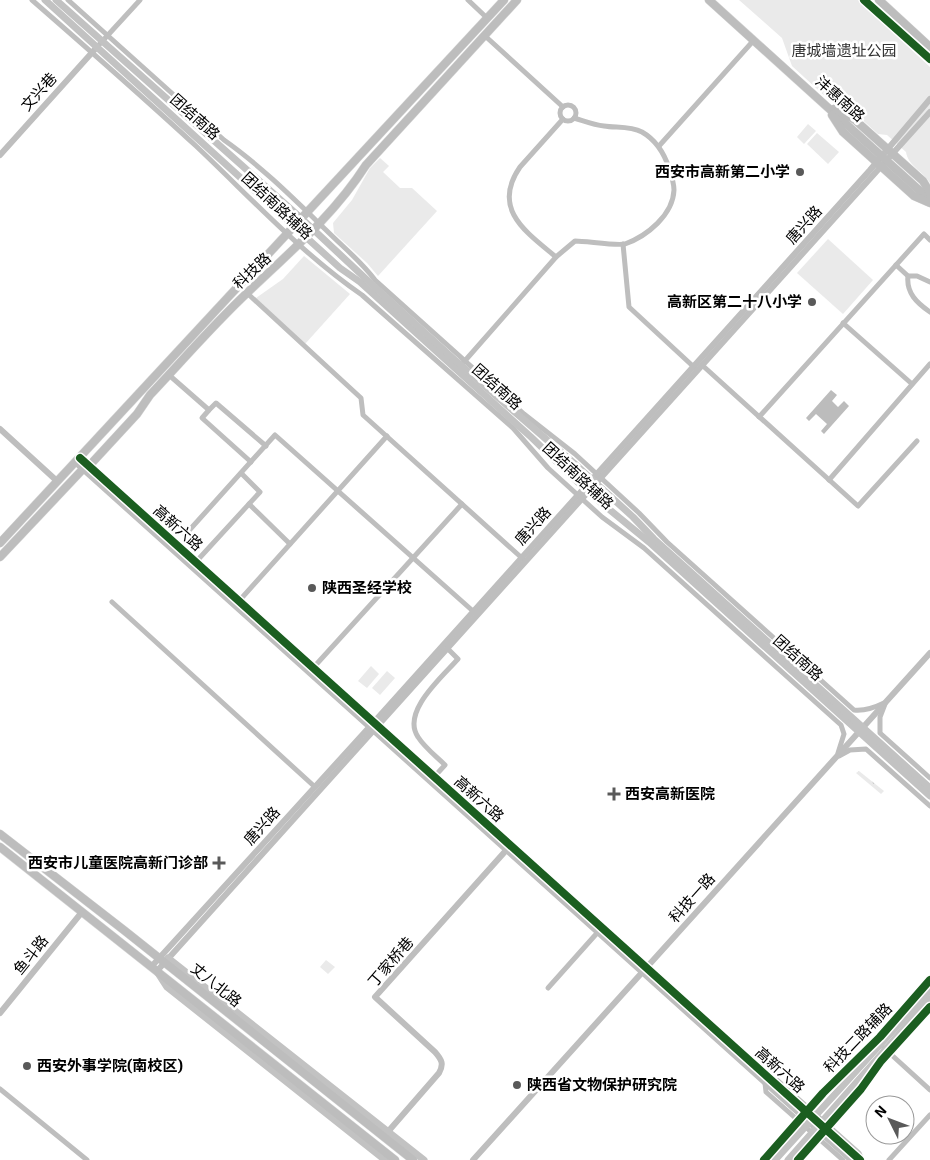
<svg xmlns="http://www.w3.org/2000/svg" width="930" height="1160" font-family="'Exo 2','Noto Sans SC',sans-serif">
  <defs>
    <pattern id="grass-tufts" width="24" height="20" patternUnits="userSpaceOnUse" patternTransform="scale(1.25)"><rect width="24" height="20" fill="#eaeaea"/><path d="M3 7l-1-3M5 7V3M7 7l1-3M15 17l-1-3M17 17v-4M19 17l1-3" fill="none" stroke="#c7c7c7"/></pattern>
  </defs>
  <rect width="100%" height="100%" fill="#fff"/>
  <!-- grass -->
  <path fill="url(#grass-tufts)" d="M859 771 884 791 881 794 856 773Z"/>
  <!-- park -->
  <g fill="#eaeaea">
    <path d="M739 0H858L930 67V183C923 171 908 166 906 152L887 135 878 134 858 116 828 99 792 66 782 38Z"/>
    <path d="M808 124 816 131 804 144 797 137Z"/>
    <path d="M817 133 839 152 828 164 807 144Z"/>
    <path d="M380 158 389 166 383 172 400 188H412L437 211 378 276 367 263 334 233 333 223 352 200 370 168Z"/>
    <path d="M828 239 873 280 843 314 797 273Z"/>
    <path d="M304 256 350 294 305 344 256 298 283 279Z"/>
    <path d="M371 666 379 674 367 688 358 681Z"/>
    <path d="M387 671 395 678 380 695 372 688Z"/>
    <path d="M326 960 335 967 328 974 320 967Z"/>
  </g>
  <!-- water -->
  <path fill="#bcbcbc" d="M831 390 837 395 832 401 838 407 844 401 849 406 824 434 821 431 827 424 816 414 809 421 806 418Z"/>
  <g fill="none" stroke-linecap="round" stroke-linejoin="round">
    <defs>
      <g id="primary">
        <path d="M709 0 930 200"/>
        <path d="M879 0 930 47"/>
        <path d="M834 109 855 120 923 181 930 193"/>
        <path d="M832 115 843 132 914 196 930 203"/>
        <path d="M0 543 504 0"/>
        <path d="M0 557 83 469 89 466 137 414 150 395C182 361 213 325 247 293 289 253 334 215 366 165L517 0"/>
        <path d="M0 834 125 931 413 1160"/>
        <path d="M0 847 395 1160"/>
      </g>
    </defs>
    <!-- primary casing -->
    <use href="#primary" stroke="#dbdbdb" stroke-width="9"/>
    <!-- minor -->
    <g stroke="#bebebe" stroke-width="5">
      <path d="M32 0C87 48 142 96 196 146 250 197 301 253 362 295L513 428 548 468 602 517 644 548 841 725 844 734 838 753"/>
      <path d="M68 0 224 140C261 166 294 199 326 230 343 247 361 261 375 280L524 414 575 454 639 513 667 542 854 710C865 711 874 708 884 703"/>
      <path d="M468 0 487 18"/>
      <path d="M484 35 563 107"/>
      <path d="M97 47 140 0"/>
      <circle cx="568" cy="113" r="8"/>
      <path d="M659 146 754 40"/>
      <path d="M623 244 629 307 696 369"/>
      <path d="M556 257C526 232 491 209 520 167L563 119"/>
      <path d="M896 265 908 276H917L930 282"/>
      <path d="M908 276C906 293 917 303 930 312"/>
      <path d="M247 293 361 398 363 415 523 559"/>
      <path d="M843 323 912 384"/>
      <path d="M463 363 556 257 575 241C586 241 616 246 625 244 647 236 673 215 674 190 674 183 671 174 669 168 664 153 656 140 642 132 630 126 616 128 604 126 594 125 584 121 574 118"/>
      <path d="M702 365 858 506 917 441"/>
      <path d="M169 375 209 410 216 403 266 446"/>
      <path d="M209 410 202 418 251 462"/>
      <path d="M759 417 924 234 930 240"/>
      <path d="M829 480 930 364"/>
      <path d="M249 504 290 544"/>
      <path d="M185 535 275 435 474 612"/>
      <path d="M194 564 260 492 241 473"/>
      <path d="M239 601 387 436"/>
      <path d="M112 602 315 787"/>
      <path d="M313 668 462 504"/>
      <path d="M885 704 880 717V733L930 778"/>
      <path d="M839 756 850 750 866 749 930 806"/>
      <path d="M434 777 445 765C436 756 425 748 418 737 401 712 442 677 458 659L447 648"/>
      <path d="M548 988 598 932"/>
      <path d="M884 1048 930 1090"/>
      <path d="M768 1078 776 1079 859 1153 862 1160"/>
      <path d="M765 1083 766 1092 843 1160"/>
      <path d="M0 1089 87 1160"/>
      <path d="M889 1160 930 1115"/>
    </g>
    <!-- tertiary -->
    <g stroke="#bebebe" stroke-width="6">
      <path d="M0 155 97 47"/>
      <path d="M0 429 57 481"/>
      <path d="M80 458 860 1160"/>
      <path d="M75 462 851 1160"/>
      <path d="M152 966 374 722 870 170 930 99"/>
      <path d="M157 971 930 112"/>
      <path d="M0 1013 82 912"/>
      <path d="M386 1134 439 1073C444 1064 442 1060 435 1052L375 997 509 847"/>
      <path d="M473 1160 930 653"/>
    </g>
    <!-- secondary -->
    <g stroke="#c2c2c2" stroke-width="7">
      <path d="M45 0 340 268 360 282 531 437 588 492 649 542 930 796"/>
      <path d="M56 0 301 218 365 278 456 361 576 465 633 517 654 539 930 788"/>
      <path d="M168 958 424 1160"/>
      <path d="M158 973 167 987 385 1160"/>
      <path d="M775 1160 930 990"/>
      <path d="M788 1160 930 999"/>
    </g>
    <!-- primary -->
    <use href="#primary" stroke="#bdbdbd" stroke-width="8"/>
    <defs>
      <g id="cycleway">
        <path d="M864 0 930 59"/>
        <path d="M80 458 860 1160"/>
        <path d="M764 1160 823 1093 880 1037 930 980"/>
        <path d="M798 1160 861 1089 881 1061 930 1007"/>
      </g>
    </defs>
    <!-- cycleway casing -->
    <use href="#cycleway" stroke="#fff" stroke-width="11"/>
    <!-- cycleway -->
    <use href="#cycleway" stroke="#1b5e20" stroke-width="8"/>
  </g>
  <!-- markers -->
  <g fill="#595959" stroke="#fff" stroke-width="2">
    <circle cx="800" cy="172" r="5"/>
    <circle cx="812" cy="302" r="5"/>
    <circle cx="312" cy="588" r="5"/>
    <path d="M611.5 786.5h5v5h5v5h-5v5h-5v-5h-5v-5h5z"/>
    <path d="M216.5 855.5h5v5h5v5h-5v5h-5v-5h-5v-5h5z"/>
    <circle cx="27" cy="1066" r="5"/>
    <circle cx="517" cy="1085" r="5"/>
  </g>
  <g text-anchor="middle" stroke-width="5" stroke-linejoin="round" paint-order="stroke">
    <!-- park labels -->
    <g font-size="15" fill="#303030" stroke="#fff">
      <text x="844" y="56">唐城墙遗址公园</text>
    </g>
    <!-- street labels -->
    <g font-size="15" fill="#000" stroke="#fff">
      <text transform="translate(39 92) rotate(-48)" y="5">文兴巷</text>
      <text transform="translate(840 99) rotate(42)" y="5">沣惠南路</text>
      <text transform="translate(195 117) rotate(42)" y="5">团结南路</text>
      <text transform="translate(277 206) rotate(43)" y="5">团结南路辅路</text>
      <text transform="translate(804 225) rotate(-48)" y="5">唐兴路</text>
      <text transform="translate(252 271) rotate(-43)" y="5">科技路</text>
      <text transform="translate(497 387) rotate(42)" y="5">团结南路</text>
      <text transform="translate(578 476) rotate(43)" y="5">团结南路辅路</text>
      <text transform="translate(533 526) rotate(-48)" y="5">唐兴路</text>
      <text transform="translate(178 528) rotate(42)" y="5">高新六路</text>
      <text transform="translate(798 658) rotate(42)" y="5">团结南路</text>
      <text transform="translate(479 799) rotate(42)" y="5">高新六路</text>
      <text transform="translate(262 826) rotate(-48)" y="5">唐兴路</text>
      <text transform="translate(692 898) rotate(-48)" y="5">科技一路</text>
      <text transform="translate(31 955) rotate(-51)" y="5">鱼斗路</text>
      <text transform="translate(391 962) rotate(-49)" y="5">丁家桥巷</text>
      <text transform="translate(216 985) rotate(39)" y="5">丈八北路</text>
      <text transform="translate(858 1038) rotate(-46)" y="5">科技二路辅路</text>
      <text transform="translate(780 1070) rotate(42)" y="5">高新六路</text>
    </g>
    <!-- poi labels -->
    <g font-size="15" font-weight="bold" fill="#000" stroke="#fff" text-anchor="start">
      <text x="790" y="177" text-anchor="end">西安市高新第二小学</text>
      <text x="802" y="307" text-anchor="end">高新区第二十八小学</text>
      <text x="322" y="593">陕西圣经学校</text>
      <text x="625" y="799">西安高新医院</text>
      <text x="208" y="868" text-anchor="end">西安市儿童医院高新门诊部</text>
      <text x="37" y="1071">西安外事学院(南校区)</text>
      <text x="527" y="1090">陕西省文物保护研究院</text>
    </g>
  </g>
  <!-- north arrow -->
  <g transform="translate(890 1120) rotate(312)"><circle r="24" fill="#ffffff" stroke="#999999"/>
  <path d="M0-4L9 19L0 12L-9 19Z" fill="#595959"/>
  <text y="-8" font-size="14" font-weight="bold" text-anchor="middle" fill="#000000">N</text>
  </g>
</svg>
